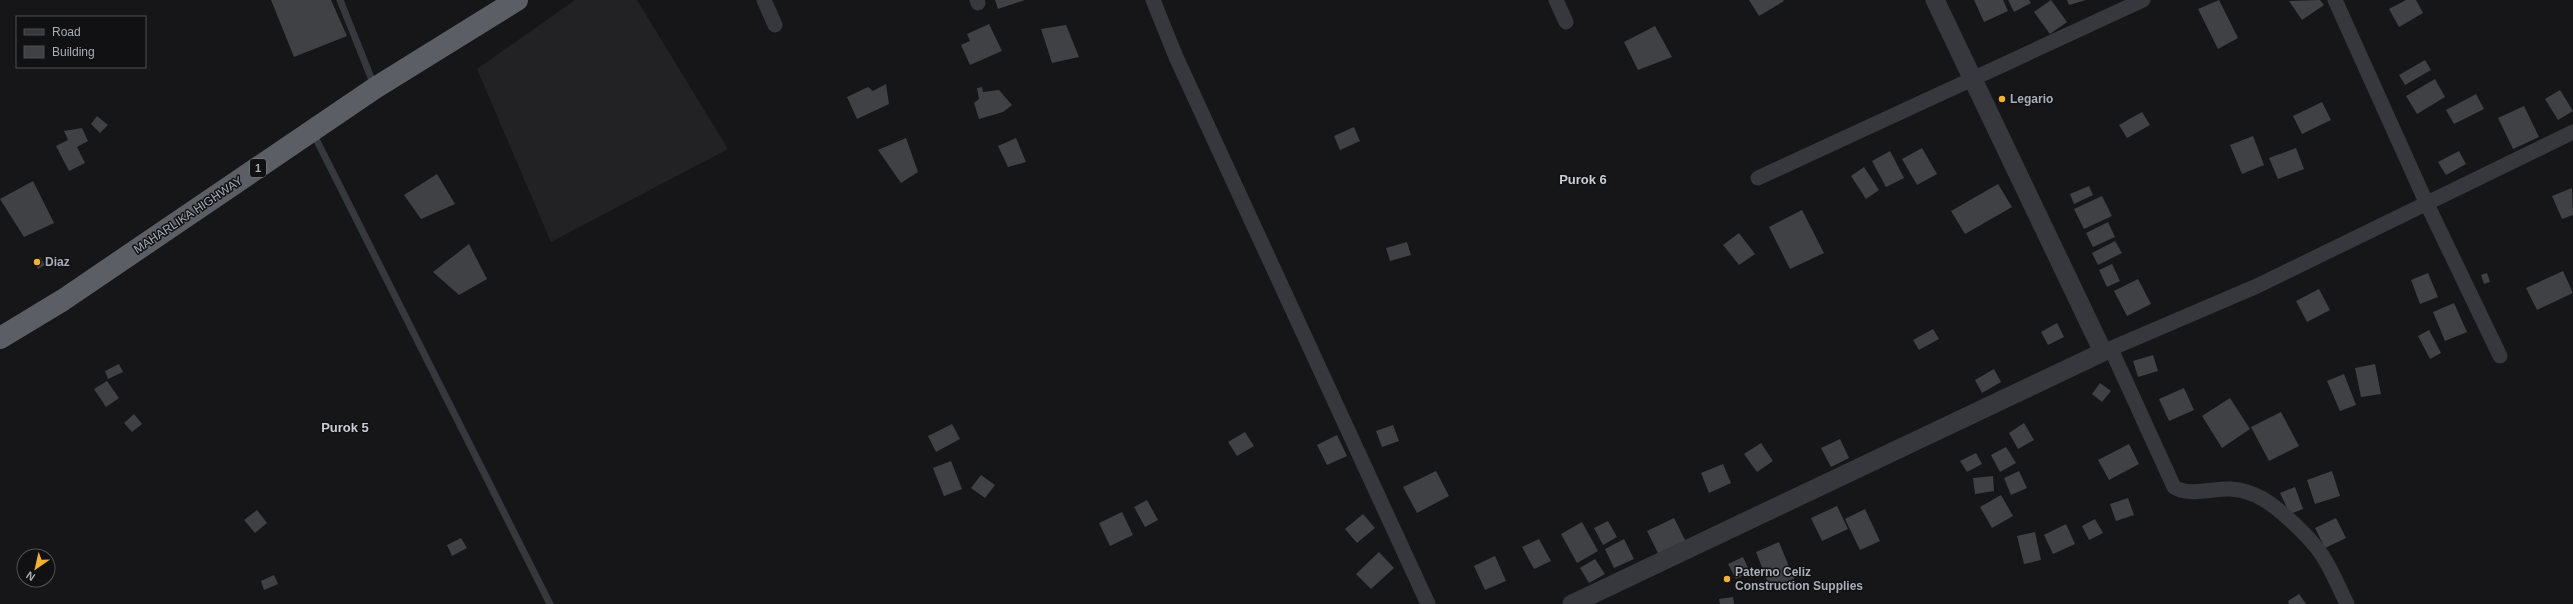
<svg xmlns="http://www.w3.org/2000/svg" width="2573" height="604" font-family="Arial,sans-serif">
  <rect width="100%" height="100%" fill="#161618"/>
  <!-- built -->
  <path fill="#222225" d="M575 0H637L728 149 551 242 477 69Z"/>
  <!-- building -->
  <g fill="#404145">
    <path d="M271 0H331L347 36 294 57Z"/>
    <path d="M995 0H1025L998 9Z"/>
    <path d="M1749 0H1783L1784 1 1759 16Z"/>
    <path d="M1974 0H2003L2008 11 1984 22Z"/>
    <path d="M2008 0H2029L2031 3 2014 12Z"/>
    <path d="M2051 0 2067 22 2050 34 2034 12Z"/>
    <path d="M2067 0H2086L2069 5Z"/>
    <path d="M2219 0 2238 38 2218 49 2198 9Z"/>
    <path d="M2320 0 2324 5 2302 20 2289 1Z"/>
    <path d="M2406 0H2416L2423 13 2399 27 2389 9Z"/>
    <path d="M989 24 1002 51 970 65 961 45 970 41 967 34Z"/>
    <path d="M1066 25 1079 57 1052 63 1041 29Z"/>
    <path d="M1655 26 1672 57 1638 70 1624 42Z"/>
    <path d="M2425 60 2431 70 2405 85 2399 75Z"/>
    <path d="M2435 79 2445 97 2417 114 2406 96Z"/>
    <path d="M886 84 889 104 857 119 847 97 868 87 873 91Z"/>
    <path d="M982 87 983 92 999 90 1012 105 1003 112 979 119 974 103 979 99 977 88Z"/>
    <path d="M2560 90 2573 111 2558 120 2545 99Z"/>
    <path d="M2476 94 2484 109 2454 124 2446 110Z"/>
    <path d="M2322 102 2331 120 2302 134 2293 116Z"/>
    <path d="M2524 106 2539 137 2513 149 2498 118Z"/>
    <path d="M2142 112 2150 125 2127 138 2119 125Z"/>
    <path d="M97 116 108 125 100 133 91 124Z"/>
    <path d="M1354 127 1360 141 1340 150 1334 136Z"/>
    <path d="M82 128 88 141 77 147 85 163 69 171 56 146 68 140 64 131Z"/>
    <path d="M2253 136 2264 165 2242 174 2230 145Z"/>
    <path d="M906 138 918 172 901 183 878 150Z"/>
    <path d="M1016 138 1026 162 1008 167 998 146Z"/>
    <path d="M1922 148 1937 174 1917 185 1902 159Z"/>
    <path d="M2296 148 2304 169 2278 179 2269 158Z"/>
    <path d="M1890 151 1904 178 1886 187 1872 161Z"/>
    <path d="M2459 151 2466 164 2446 175 2438 162Z"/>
    <path d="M1864 167 1879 190 1866 199 1851 176Z"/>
    <path d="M437 174 455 204 421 219 404 195Z"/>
    <path d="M33 181 54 223 24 237 0 199Z"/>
    <path d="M1998 184 2012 207 1965 234 1951 211Z"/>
    <path d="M2089 186 2093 195 2074 204 2070 194Z"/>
    <path d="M2572 188 2573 215 2562 219 2552 196Z"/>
    <path d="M2102 196 2112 216 2084 229 2074 209Z"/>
    <path d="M1802 210 1824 253 1790 269 1769 227Z"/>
    <path d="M2108 222 2115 237 2093 247 2086 233Z"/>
    <path d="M1739 233 1755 254 1739 265 1723 245Z"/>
    <path d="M2115 241 2122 253 2098 265 2092 253Z"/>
    <path d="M1407 242 1411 255 1390 261 1386 248Z"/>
    <path d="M469 244 487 279 459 295 433 272Z"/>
    <path d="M40 257 45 265 38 269 33 261Z"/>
    <path d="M2112 264 2120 281 2107 287 2099 270Z"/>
    <path d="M2563 271 2573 293 2537 310 2526 288Z"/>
    <path d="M2428 273 2438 297 2420 304 2411 280Z"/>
    <path d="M2487 273 2490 282 2484 284 2481 275Z"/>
    <path d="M2138 279 2151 304 2127 316 2114 291Z"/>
    <path d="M2319 289 2330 310 2307 322 2296 301Z"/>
    <path d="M2454 303 2467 332 2445 341 2433 312Z"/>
    <path d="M2057 323 2064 337 2048 345 2041 332Z"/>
    <path d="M1933 329 1939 339 1919 350 1913 340Z"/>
    <path d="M2429 330 2441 353 2430 359 2418 336Z"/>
    <path d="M2153 355 2158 371 2138 377 2133 361Z"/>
    <path d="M119 364 123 372 108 379 105 371Z"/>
    <path d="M2375 364 2381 394 2361 397 2355 368Z"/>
    <path d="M1994 369 2001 382 1982 393 1975 380Z"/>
    <path d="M2344 374 2356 405 2340 411 2327 381Z"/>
    <path d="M107 381 119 398 106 407 94 389Z"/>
    <path d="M2100 383 2111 391 2102 402 2092 394Z"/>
    <path d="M2184 388 2194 410 2169 421 2159 399Z"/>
    <path d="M2230 398 2250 429 2222 448 2202 416Z"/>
    <path d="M2281 412 2299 446 2269 461 2251 427Z"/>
    <path d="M134 414 142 424 132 432 124 423Z"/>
    <path d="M2024 423 2034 440 2018 449 2009 433Z"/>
    <path d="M952 424 960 439 936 452 928 436Z"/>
    <path d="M1393 425 1399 441 1382 447 1376 431Z"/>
    <path d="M1245 432 1254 446 1237 456 1228 442Z"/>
    <path d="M1337 435 1347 456 1327 465 1317 445Z"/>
    <path d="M1840 439 1849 458 1831 467 1821 448Z"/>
    <path d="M1761 443 1773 461 1757 472 1744 454Z"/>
    <path d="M2129 444 2139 464 2109 480 2098 460Z"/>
    <path d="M2006 447 2016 463 2000 472 1991 455Z"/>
    <path d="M1976 453 1982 464 1967 472 1960 461Z"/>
    <path d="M951 461 962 489 944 496 933 468Z"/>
    <path d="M1723 464 1731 483 1709 493 1701 473Z"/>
    <path d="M1436 471 1449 496 1417 513 1403 487Z"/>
    <path d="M2019 471 2027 488 2011 495 2004 478Z"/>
    <path d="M2332 471 2340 496 2315 504 2307 480Z"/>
    <path d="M981 475 995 485 985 498 971 488Z"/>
    <path d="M1993 476 1994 491 1975 494 1973 478Z"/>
    <path d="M2295 487 2303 509 2290 514 2280 493Z"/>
    <path d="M2001 495 2013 516 1992 528 1980 507Z"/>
    <path d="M2128 498 2134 515 2116 521 2110 504Z"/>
    <path d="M1147 500 1158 520 1145 527 1134 507Z"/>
    <path d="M1837 506 1848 529 1822 541 1811 518Z"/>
    <path d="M1865 509 1880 541 1860 550 1845 519Z"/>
    <path d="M257 510 267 523 255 533 244 520Z"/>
    <path d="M1122 512 1133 535 1110 546 1099 523Z"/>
    <path d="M1363 514 1375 528 1357 543 1345 529Z"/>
    <path d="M1674 518 1689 548 1662 561 1647 531Z"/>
    <path d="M2336 518 2346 538 2325 548 2315 528Z"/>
    <path d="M2095 519 2103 533 2089 540 2082 526Z"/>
    <path d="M1608 521 1617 537 1603 545 1594 528Z"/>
    <path d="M1582 522 1598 551 1577 563 1561 534Z"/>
    <path d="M2066 524 2075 544 2053 554 2044 535Z"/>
    <path d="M2035 532 2041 560 2024 564 2017 536Z"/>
    <path d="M461 538 467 548 452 556 447 545Z"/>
    <path d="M1539 539 1551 561 1534 569 1522 547Z"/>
    <path d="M1624 539 1634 559 1614 568 1605 549Z"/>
    <path d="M1779 542 1794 579 1770 588 1756 552Z"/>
    <path d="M1379 552 1394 568 1371 589 1356 574Z"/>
    <path d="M1495 556 1506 581 1485 590 1474 566Z"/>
    <path d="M1743 557 1750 572 1736 579 1728 564Z"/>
    <path d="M1595 559 1605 574 1589 583 1580 568Z"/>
    <path d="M274 575 278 584 264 590 261 581Z"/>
    <path d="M2299 594 2306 604H2289L2288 601Z"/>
    <path d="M1733 597 1734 604H1720L1719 599Z"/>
  </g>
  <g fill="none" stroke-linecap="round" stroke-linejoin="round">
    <!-- service -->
    <g stroke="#37383d" stroke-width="7">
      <path d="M340 0 374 85"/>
      <path d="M313 133 550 604"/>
    </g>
    <!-- minor -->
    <g stroke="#37383d" stroke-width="15">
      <path d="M764 0 775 25"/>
      <path d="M977 0 978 3"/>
      <path d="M1153 0 1176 57 1428 604"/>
      <path d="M1556 0 1566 22"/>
      <path d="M2335 0 2426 202 2500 356"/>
      <path d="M1758 178 2143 0"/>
      <path d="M2111 349 2174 487C2190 497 2213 488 2231 489 2242 490 2253 493 2263 499 2280 509 2311 538 2322 555 2332 570 2339 588 2347 604"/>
      <path d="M2103 352 2257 286 2573 132"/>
    </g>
    <!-- tertiary -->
    <path stroke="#37383d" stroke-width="19" d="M1572 604 2103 352 1935 0"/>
    <!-- trunk -->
    <path stroke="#5b5e65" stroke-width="22" d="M0 338 63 300 375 88 517 0"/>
  </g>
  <!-- markers -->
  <g fill="#f2b134" stroke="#111113" stroke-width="1.5">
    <circle cx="2002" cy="99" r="4"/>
    <circle cx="37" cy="262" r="4"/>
    <circle cx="1727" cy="579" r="4"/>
  </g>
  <g text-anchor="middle" stroke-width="3" stroke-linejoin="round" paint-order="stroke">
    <!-- shield labels -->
    <rect fill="#111113" stroke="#7b7e86" stroke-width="1" x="250" y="159" width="16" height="18" rx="3"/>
    <g font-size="11" font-weight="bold" fill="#a8adb8">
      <text x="258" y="172">1</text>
    </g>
    <!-- poi labels -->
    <g font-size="12" font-weight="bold" fill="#a8adb8" stroke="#111113" text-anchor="start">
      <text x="2010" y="103">Legario</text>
      <text x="45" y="266">Diaz</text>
      <text x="1735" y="576">Paterno Celiz<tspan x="1735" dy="14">Construction Supplies</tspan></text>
    </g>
    <!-- street labels -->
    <g font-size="12" fill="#a8adb8" stroke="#111113">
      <text transform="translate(188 215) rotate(-34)" y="4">MAHARLIKA HIGHWAY</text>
    </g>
    <!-- neighbourhood labels -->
    <g font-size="13" font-weight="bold" fill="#c9ccd4" stroke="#111113">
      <text x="1583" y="184">Purok 6</text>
      <text x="345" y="432">Purok 5</text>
    </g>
  </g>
  <!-- legend -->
  <rect x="16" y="16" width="130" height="52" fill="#111113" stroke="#4d4f55"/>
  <rect x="24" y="29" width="20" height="6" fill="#37383d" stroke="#4d4f55"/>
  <text x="52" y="36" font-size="12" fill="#a8adb8">Road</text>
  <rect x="24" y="46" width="20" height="12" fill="#404145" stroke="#4d4f55"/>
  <text x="52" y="56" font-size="12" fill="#a8adb8">Building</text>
  <!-- north arrow -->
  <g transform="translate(36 568) rotate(214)"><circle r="19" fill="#111113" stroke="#4d4f55"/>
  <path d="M0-3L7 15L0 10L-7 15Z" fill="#f2b134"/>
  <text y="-6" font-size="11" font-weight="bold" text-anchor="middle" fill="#a8adb8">N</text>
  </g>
</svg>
